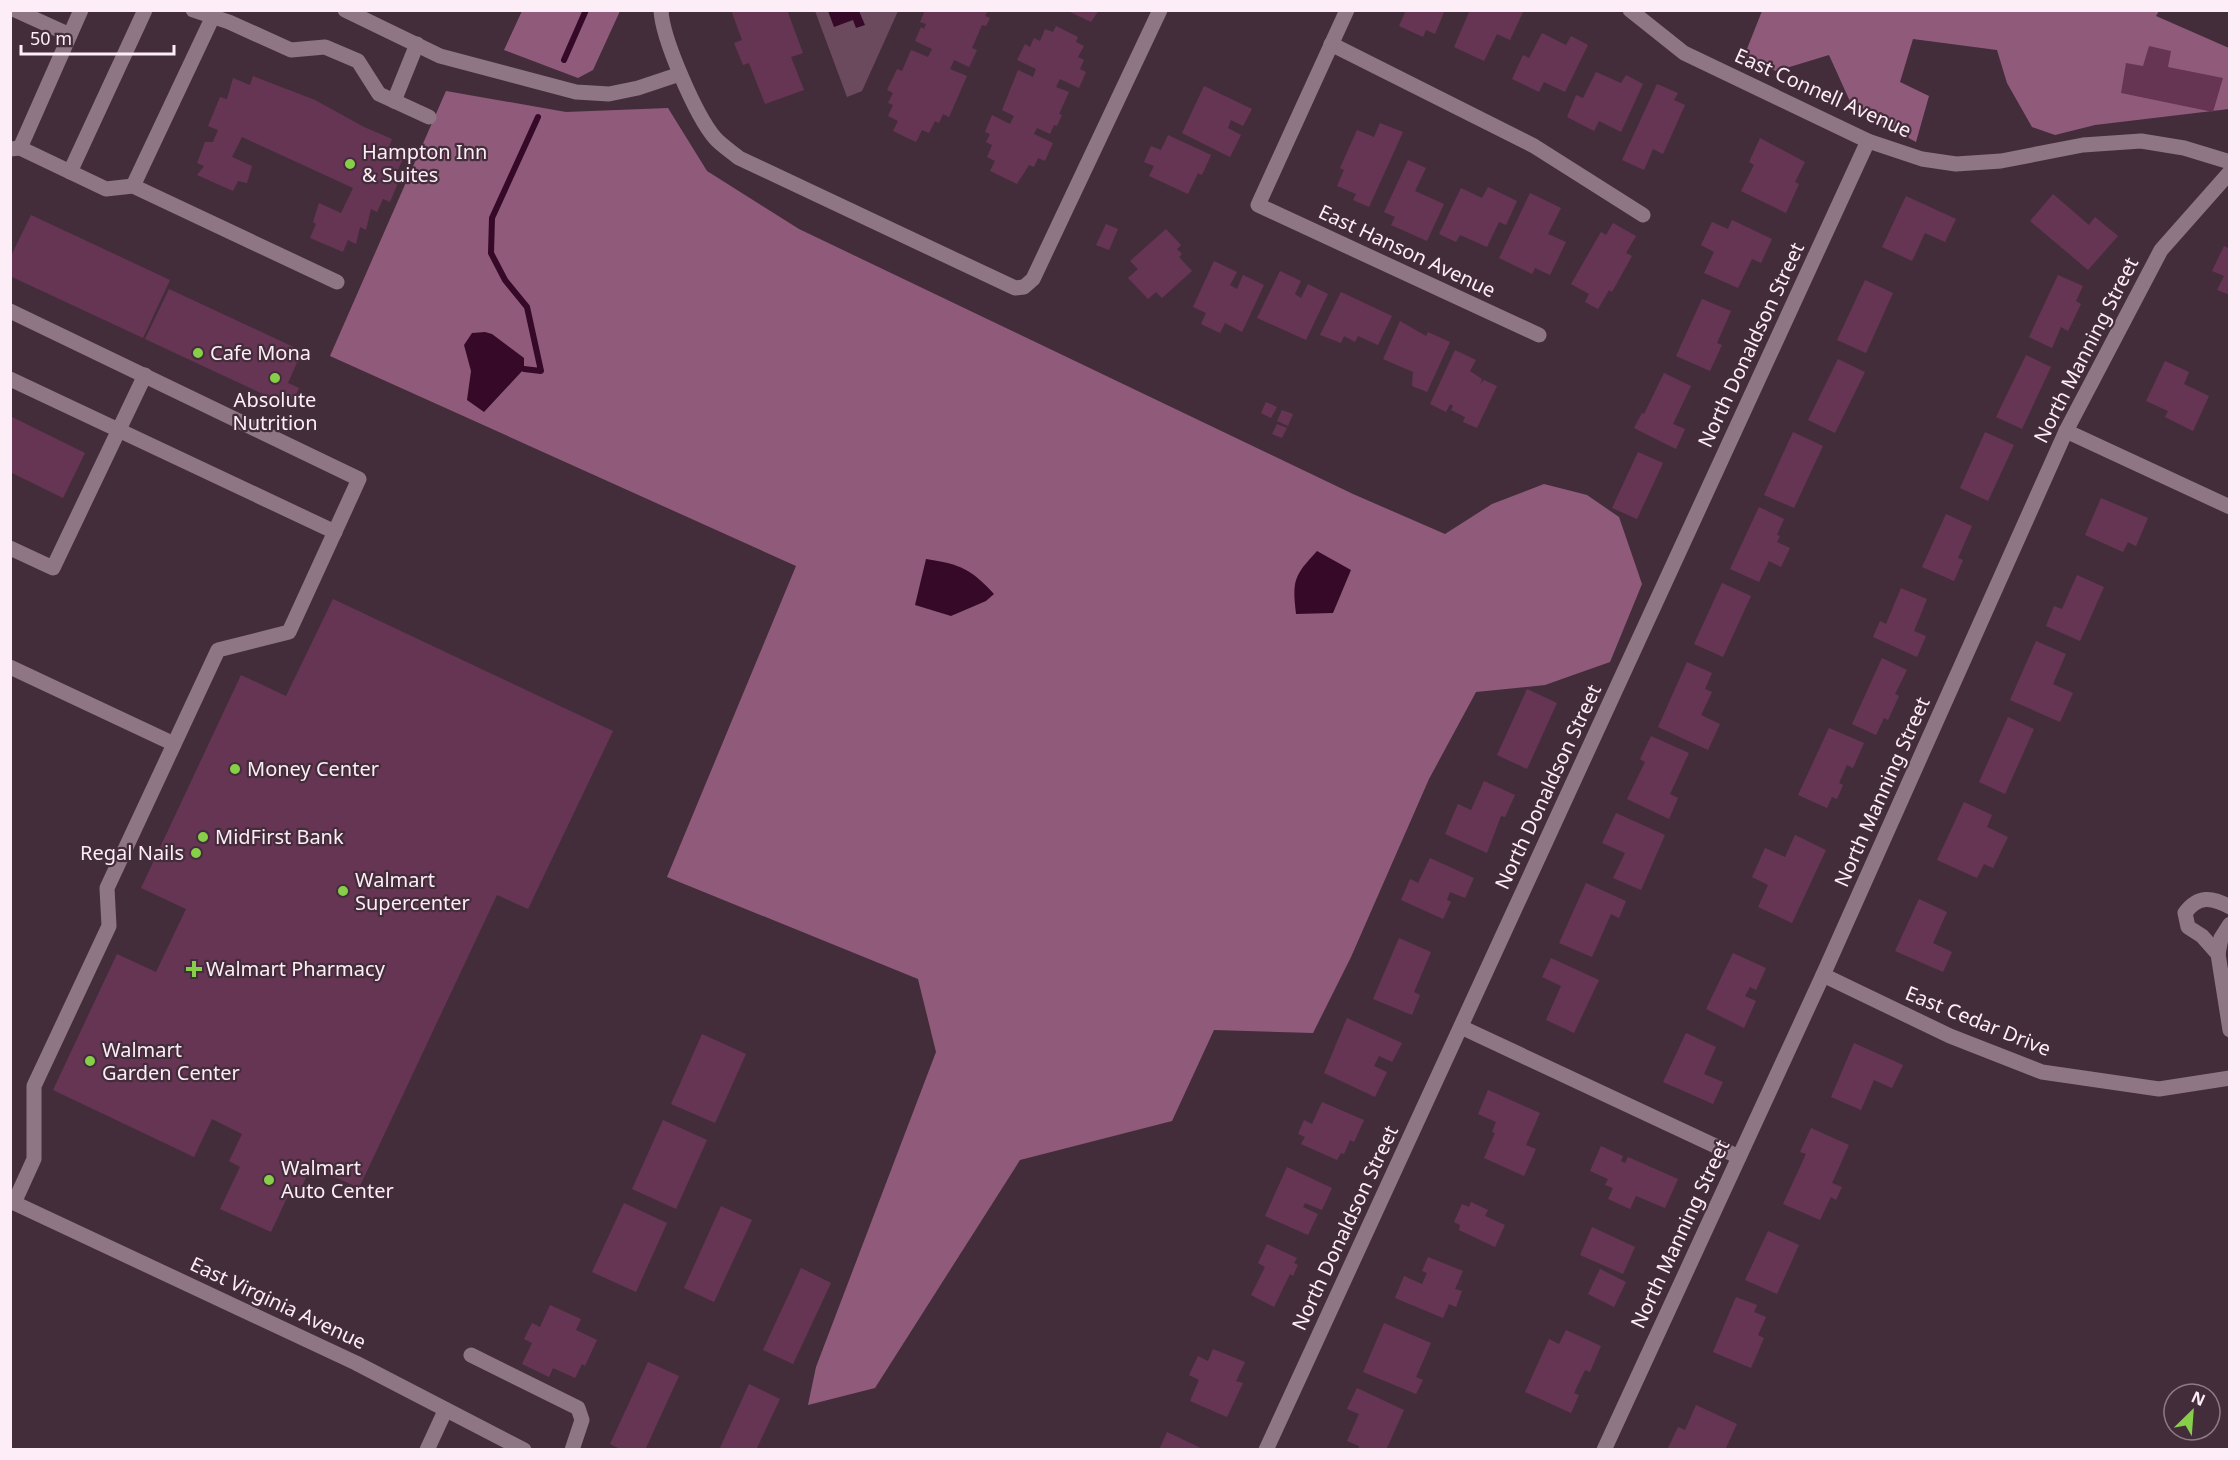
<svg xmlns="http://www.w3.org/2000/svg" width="2240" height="1460" font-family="'Noto Sans',sans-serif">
  <rect width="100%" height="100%" fill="#442d3b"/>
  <!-- green -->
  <path fill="#6c4a5e" d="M815 11H898L862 91 847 97Z"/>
  <!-- forest -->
  <g fill="#905b7b">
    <path d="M522 11V10L620 11 593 70 578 78 504 50Z"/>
    <path d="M1762 11H2159L2156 16 2229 48V109L2095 125 2055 135 2032 127 2007 83 1997 50 1913 39 1900 82 1929 96 1916 142 1853 108 1829 55 1776 71 1743 59Z"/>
    <path d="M446 91 566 112 668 108 707 171 799 229 1353 494 1445 534 1492 504 1544 484 1587 495 1619 517 1642 584 1610 662 1545 685 1476 692 1429 779 1351 957 1313 1033 1214 1030 1172 1121 1020 1160 875 1388 808 1405 816 1367 936 1052 918 979 667 877 796 566 330 356Z"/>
  </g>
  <!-- water -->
  <g fill="#360928">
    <path d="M828 11H859L865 25 856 28 853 20 834 27Z"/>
    <path d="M485 332 492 334 524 358V369L484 412 467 400 471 371 464 345 472 333Z"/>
    <path d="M1317 551 1351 570 1333 613 1296 614C1292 580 1294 576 1317 551Z"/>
    <path d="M926 559C960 564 971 569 994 594L986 601 951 616 915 605Z"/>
  </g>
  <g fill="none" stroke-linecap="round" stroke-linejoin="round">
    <!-- stream -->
    <g stroke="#360928" stroke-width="6">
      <path d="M564 60 586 10"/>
      <path d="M524 369 541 371 527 307 505 280 491 253 492 218 538 117"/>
    </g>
  </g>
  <!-- building -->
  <g fill="#663554">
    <path d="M731 10H787L803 53 791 57 804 90 765 104 749 63 743 65 734 43 742 40Z"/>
    <path d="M925 10H988L985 16 990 18 986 26 982 25 972 48 977 50 969 67 954 60 950 69 967 76 949 117 943 114 939 123 935 121 929 133 922 130 916 142 893 131 898 121 888 116 893 105 888 103 893 93 887 90 897 69 902 71 911 50 928 57 932 49 915 41 921 27 924 29 926 24 920 22Z"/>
    <path d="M1066 10H1099L1091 22Z"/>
    <path d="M1406 10H1445L1435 34 1426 30 1423 37 1399 26Z"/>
    <path d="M1470 10H1524L1510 40 1497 34 1484 61 1454 47Z"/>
    <path d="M1056 26 1078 37 1076 42 1084 46 1078 57 1084 60 1080 69 1086 72 1079 88 1060 79 1056 87 1069 92 1059 114 1062 115 1057 126 1054 125 1050 134 1037 128 1034 134 1053 143 1045 161 1038 158 1034 167 1029 165 1017 184 990 171 995 161 987 157 992 145 986 142 990 134 985 132 992 115 1010 124 1014 116 1002 110 1018 70 1033 77 1036 69 1017 60 1025 44 1030 47 1034 38 1040 41 1045 29 1053 32Z"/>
    <path d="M1542 33 1566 45 1571 36 1588 45 1565 92 1544 82 1539 92 1512 79 1523 55 1529 58Z"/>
    <path d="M2149 46 2171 51 2168 67 2223 78 2213 112 2121 93 2126 63 2143 66Z"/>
    <path d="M1596 72 1621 83 1626 75 1643 84 1621 132 1599 121 1594 131 1567 117 1576 95 1583 98Z"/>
    <path d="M253 76 315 100 364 127 392 139 389 147 404 157 395 176 400 178 390 202 383 199 377 212 371 209 366 230 360 227 356 244 348 240 343 252 310 238 316 224 313 222 319 203 341 213 353 188 242 137 232 157 252 166 247 183 238 181 233 191 197 175 204 166 197 163 205 142H213L218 130 208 126 220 97 227 99 233 78 250 85Z"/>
    <path d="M1657 84 1678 93 1674 100 1685 105 1663 154 1653 149 1644 170 1622 160Z"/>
    <path d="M1204 86 1252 109 1243 126 1231 120 1228 128 1241 135 1230 157 1182 133Z"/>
    <path d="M1380 123 1403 132 1369 207 1353 200 1356 194 1337 186 1344 170 1340 168 1357 130 1374 137Z"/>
    <path d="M1168 135 1211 155 1202 175 1198 173 1188 194 1149 176 1154 166 1144 162 1151 146 1161 150Z"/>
    <path d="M1760 138 1805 162 1795 182 1799 184 1786 213 1741 191 1754 165 1749 162Z"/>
    <path d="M1408 160 1426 168 1415 191 1444 204 1427 241 1391 225 1395 217 1384 212Z"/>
    <path d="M1488 187 1517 201 1506 225 1499 222 1487 247 1460 235 1456 242 1439 234 1461 188 1482 198Z"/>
    <path d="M1530 193 1561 208 1548 234 1566 242 1550 275 1535 268 1532 274 1499 258Z"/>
    <path d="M2053 194 2089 225 2095 217 2118 236 2088 270 2030 221Z"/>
    <path d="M1906 196 1956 219 1945 242 1925 233 1912 261 1882 247Z"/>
    <path d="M31 215 170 280 143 338 10 276V258Z"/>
    <path d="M1732 220 1772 239 1761 263 1752 259 1738 288 1704 273 1714 252 1701 245 1712 222 1728 229Z"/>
    <path d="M1613 223 1636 236 1626 253 1632 256 1612 292 1609 290 1598 309 1585 302 1589 294 1571 284 1601 232 1606 235Z"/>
    <path d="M1106 224 1118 229 1109 250 1096 245Z"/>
    <path d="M1166 229 1181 245 1177 249 1182 254 1179 257 1192 271 1162 298 1156 292 1148 299 1128 278 1138 269 1130 261Z"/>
    <path d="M2224 246 2230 249V295L2217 290 2224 276 2212 271Z"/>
    <path d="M1214 261 1237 272 1230 285 1237 289 1243 275 1264 285 1242 332 1225 323 1220 333 1201 324 1206 313 1193 307Z"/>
    <path d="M1280 271 1301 281 1295 294 1301 298 1308 284 1328 294 1306 340 1257 318Z"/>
    <path d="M2058 275 2083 286 2076 301 2081 304 2068 331 2061 327 2052 348 2029 337Z"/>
    <path d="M1865 280 1893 293 1866 353 1837 340Z"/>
    <path d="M169 289 302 351 288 383 299 388 294 400 283 395 280 402 145 339Z"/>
    <path d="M1341 292 1392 316 1378 345 1358 336 1355 342 1344 336 1341 343 1320 335Z"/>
    <path d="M1702 299 1731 311 1717 343 1722 345 1710 371 1676 356Z"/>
    <path d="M1400 321 1426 336 1428 332 1450 342 1427 392 1412 386 1413 372 1383 359Z"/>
    <path d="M1455 350 1476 360 1470 371 1482 379 1480 384 1484 380 1497 386 1477 428 1463 422 1465 417 1451 410 1453 406 1450 404 1446 412 1430 404Z"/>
    <path d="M2026 355 2051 367 2022 429 1996 417Z"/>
    <path d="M1838 359 1865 372 1835 433 1808 420Z"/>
    <path d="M2165 361 2189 372 2184 384 2209 396 2193 431 2165 417 2168 411 2146 401Z"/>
    <path d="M1664 373 1691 386 1673 424 1685 429 1676 449 1634 428 1642 413 1644 414Z"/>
    <path d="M1266 402 1277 407 1271 418 1261 413Z"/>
    <path d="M1282 410 1293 414 1288 426 1277 421Z"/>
    <path d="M10 416 85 453 63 498 10 472Z"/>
    <path d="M1277 424 1287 428 1282 438 1272 434Z"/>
    <path d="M1793 432 1823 446 1794 508 1764 495Z"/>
    <path d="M1985 432 2014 445 1988 501 1960 488Z"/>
    <path d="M1638 452 1663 463 1637 519 1612 508Z"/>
    <path d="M2101 498 2148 518 2136 546 2128 542 2123 552 2085 535Z"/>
    <path d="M1759 507 1784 519 1777 535 1780 536 1777 542 1790 548 1781 567 1769 561 1759 582 1730 569Z"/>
    <path d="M1946 514 1972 526 1958 558 1963 560 1954 581 1922 567Z"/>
    <path d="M2077 575 2104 587 2080 641 2046 626 2054 606 2062 609Z"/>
    <path d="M1722 583 1751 596 1723 657 1694 644Z"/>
    <path d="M1901 588 1927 599 1914 631 1926 636 1917 657 1873 637 1880 621 1886 624Z"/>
    <path d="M333 599 613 731 528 909 497 895 359 1188 311 1166 300 1191 292 1187 271 1232 220 1209 240 1167 229 1161 242 1134 212 1119 194 1157 53 1090 117 954 156 972 186 909 141 888 241 675 286 696Z"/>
    <path d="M2036 641 2066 654 2053 684 2073 693 2060 722 2010 700Z"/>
    <path d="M1882 658 1907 670 1895 694 1899 696 1888 720 1884 718 1876 735 1852 724Z"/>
    <path d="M1687 662 1712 673 1705 689 1712 692 1701 715 1720 724 1708 750 1658 727Z"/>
    <path d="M1527 689 1557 703 1527 769 1497 755Z"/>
    <path d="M2008 717 2034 729 2005 794 1979 782Z"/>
    <path d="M1829 728 1864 743 1853 768 1847 765 1839 783 1843 785 1837 799 1832 797 1827 808 1798 795Z"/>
    <path d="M1651 736 1689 753 1670 794 1678 798 1669 819 1627 799 1645 762 1640 759Z"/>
    <path d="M1484 781 1515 795 1505 817 1501 816 1487 853 1445 834 1458 804 1471 810Z"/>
    <path d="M1964 802 1992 815 1987 827 2008 837 1993 868 1984 864 1977 878 1937 860Z"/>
    <path d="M1616 813 1665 835 1641 890 1613 878 1625 853 1602 843Z"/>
    <path d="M1795 835 1826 850 1792 923 1758 907 1768 885 1752 877 1765 848 1785 857Z"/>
    <path d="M1430 858 1474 878 1465 898 1450 892 1447 900 1451 902 1443 919 1401 900 1410 879 1418 883Z"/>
    <path d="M1586 883 1626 901 1619 918 1611 914 1592 957 1559 943Z"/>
    <path d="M1919 899 1947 912 1933 943 1952 952 1943 972 1895 951Z"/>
    <path d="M1399 938 1431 952 1414 992 1420 995 1412 1015 1373 999Z"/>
    <path d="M1733 953 1766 968 1756 990 1750 987 1745 996 1756 1001 1744 1028 1706 1009Z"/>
    <path d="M1551 958 1599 980 1574 1033 1546 1020 1561 986 1542 977Z"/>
    <path d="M1347 1018 1402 1043 1392 1062 1379 1056 1374 1066 1387 1072 1375 1097 1324 1073Z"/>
    <path d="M1686 1033 1716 1047 1704 1074 1723 1082 1713 1104 1663 1082Z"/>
    <path d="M702 1034 746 1054 715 1123 671 1104Z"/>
    <path d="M1854 1043 1903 1065 1892 1088 1874 1080 1861 1110 1831 1097Z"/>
    <path d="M1488 1090 1540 1113 1526 1145 1536 1149 1524 1176 1484 1158 1495 1133 1492 1132 1496 1122 1478 1114Z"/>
    <path d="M1322 1102 1364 1120 1354 1142 1350 1140 1344 1154 1341 1153 1337 1160 1301 1144 1305 1137 1298 1134 1304 1120 1312 1124Z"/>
    <path d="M663 1120 707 1140 676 1209 632 1189Z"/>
    <path d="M1811 1128 1849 1145 1832 1183 1842 1187 1836 1200 1831 1197 1820 1220 1783 1204 1806 1154 1800 1152Z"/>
    <path d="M1601 1146 1623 1156 1621 1161 1625 1163 1628 1157 1678 1179 1665 1208 1636 1196 1630 1209 1608 1199 1613 1188 1605 1185 1608 1179 1590 1171Z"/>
    <path d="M1287 1167 1332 1188 1322 1210 1305 1203 1303 1207 1318 1214 1308 1235 1265 1216Z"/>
    <path d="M1471 1202 1488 1210 1485 1216 1505 1225 1495 1247 1459 1230 1460 1225 1454 1222 1462 1204 1469 1207Z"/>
    <path d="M624 1203 667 1223 636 1292 592 1272Z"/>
    <path d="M721 1206 752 1220 714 1302 684 1288Z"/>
    <path d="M1592 1227 1635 1247 1623 1274 1580 1255Z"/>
    <path d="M1768 1231 1799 1245 1777 1294 1745 1280Z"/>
    <path d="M1267 1244 1297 1258 1294 1263 1298 1265 1293 1276 1290 1274 1274 1307 1251 1295 1265 1267 1258 1263Z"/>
    <path d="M1428 1257 1463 1271 1455 1289 1462 1291 1456 1307 1449 1304 1443 1318 1395 1298 1404 1276 1422 1284 1427 1273 1422 1271Z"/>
    <path d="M801 1268 831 1283 793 1364 763 1350Z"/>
    <path d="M1600 1269 1626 1282 1614 1307 1588 1294Z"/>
    <path d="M1736 1297 1757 1305 1754 1312 1766 1317 1758 1335 1764 1338 1751 1368 1713 1352Z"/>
    <path d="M550 1305 581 1319 576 1330 597 1340 585 1366 582 1364 575 1378 553 1368 549 1377 522 1364 532 1343 524 1339 532 1323 540 1327Z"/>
    <path d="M1384 1323 1431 1343 1416 1377 1423 1380 1416 1394 1363 1372Z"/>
    <path d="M1566 1330 1601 1346 1590 1372 1585 1370 1574 1393 1579 1395 1571 1413 1525 1392 1549 1339 1559 1344Z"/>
    <path d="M1213 1349 1245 1362 1236 1381 1243 1383 1227 1417 1190 1401 1199 1380 1189 1375 1198 1356 1208 1361Z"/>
    <path d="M648 1362 679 1376 645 1450H622L610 1444Z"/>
    <path d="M749 1384 780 1399 756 1450H719Z"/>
    <path d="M1357 1388 1404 1410 1386 1450H1358L1359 1446 1347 1441 1359 1414 1347 1409Z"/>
    <path d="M1696 1405 1737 1424 1725 1450 1668 1448 1678 1427 1685 1430Z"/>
    <path d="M1167 1432 1205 1450H1159Z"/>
  </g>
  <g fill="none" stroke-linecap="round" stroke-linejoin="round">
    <!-- minor -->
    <g stroke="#8f7684" stroke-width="15">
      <path d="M15 10 70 35"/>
      <path d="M193 10 229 22 291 50 325 47 358 61 379 94 429 117"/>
      <path d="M345 10 440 56 576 92 609 94 638 88 680 74"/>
      <path d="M661 10C662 38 696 116 715 138 721 145 732 152 739 158L1015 288 1024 287 1033 279 1160 10"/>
      <path d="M1347 10 1258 205 1539 335"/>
      <path d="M1630 10 1684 53 1868 141 1922 159 1956 164 2001 161 2083 145 2141 141 2184 148 2230 162"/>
      <path d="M1331 44 1534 146 1643 215"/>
      <path d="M394 101 417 44"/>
      <path d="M20 148 81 10"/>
      <path d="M10 149 20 148 106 189 133 186 337 282"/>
      <path d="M70 172 145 10"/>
      <path d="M133 186 216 10"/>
      <path d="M10 311 359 479 289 632 218 650 107 888 109 926 34 1086V1159L14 1203"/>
      <path d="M10 379 335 532"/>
      <path d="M2066 431 2230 507"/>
      <path d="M10 548 53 568 145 375"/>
      <path d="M10 667 174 744"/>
      <path d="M2230 907C2212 897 2198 895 2185 913L2188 927 2202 936 2218 954 2221 938 2230 924"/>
      <path d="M2218 954 2230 1030"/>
      <path d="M1823 975 1950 1036 2042 1072 2159 1089 2230 1078"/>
      <path d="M1461 1027 1739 1157"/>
      <path d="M10 1201 356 1363 524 1450"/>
      <path d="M471 1355 578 1408 582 1420 572 1450"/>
      <path d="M427 1450 445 1411"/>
      <path d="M1266 1450 1868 141"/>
      <path d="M1604 1450 1823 975 2066 431 2161 250 2230 172"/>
    </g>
  </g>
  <!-- markers -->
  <g fill="#88cf49" stroke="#442d3b" stroke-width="2">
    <circle cx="350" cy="164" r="6"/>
    <circle cx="198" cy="353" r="6"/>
    <circle cx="275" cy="378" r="6"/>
    <circle cx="235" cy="769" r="6"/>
    <circle cx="203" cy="837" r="6"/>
    <circle cx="196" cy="853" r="6"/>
    <circle cx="343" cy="891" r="6"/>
    <path d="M191 960h6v6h6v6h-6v6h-6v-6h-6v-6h6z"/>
    <circle cx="90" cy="1061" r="6"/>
    <circle cx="269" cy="1180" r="6"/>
  </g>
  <g text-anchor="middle" stroke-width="4.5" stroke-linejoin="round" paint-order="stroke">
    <!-- street labels -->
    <g font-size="20" fill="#fdedf6" stroke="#442d3b">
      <text transform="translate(1823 93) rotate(24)" y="7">East Connell Avenue</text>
      <text transform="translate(1407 251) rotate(25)" y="7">East Hanson Avenue</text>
      <text transform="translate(1751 345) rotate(-65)" y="7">North Donaldson Street</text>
      <text transform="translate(2086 350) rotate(-63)" y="7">North Manning Street</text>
      <text transform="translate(1548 787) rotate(-65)" y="7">North Donaldson Street</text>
      <text transform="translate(1882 792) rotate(-66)" y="7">North Manning Street</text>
      <text transform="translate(1978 1021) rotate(22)" y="7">East Cedar Drive</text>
      <text transform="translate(1345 1228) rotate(-65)" y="7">North Donaldson Street</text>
      <text transform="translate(1680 1234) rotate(-65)" y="7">North Manning Street</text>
      <text transform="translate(278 1303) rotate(25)" y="7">East Virginia Avenue</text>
    </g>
    <!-- poi labels -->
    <g font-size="20" fill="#fdedf6" stroke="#442d3b" text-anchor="start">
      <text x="362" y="159">Hampton Inn<tspan x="362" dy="23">&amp; Suites</tspan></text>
      <text x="210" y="360">Cafe Mona</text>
      <text x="275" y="407" text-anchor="middle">Absolute<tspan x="275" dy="23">Nutrition</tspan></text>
      <text x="247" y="776">Money Center</text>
      <text x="215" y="844">MidFirst Bank</text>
      <text x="184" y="860" text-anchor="end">Regal Nails</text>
      <text x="355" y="887">Walmart<tspan x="355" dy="23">Supercenter</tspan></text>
      <text x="206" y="976">Walmart Pharmacy</text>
      <text x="102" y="1057">Walmart<tspan x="102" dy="23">Garden Center</tspan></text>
      <text x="281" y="1175">Walmart<tspan x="281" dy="23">Auto Center</tspan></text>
    </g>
  </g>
  <!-- border -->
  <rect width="2240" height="1460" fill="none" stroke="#fdedf6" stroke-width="24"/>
  <!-- north arrow -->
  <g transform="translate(2192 1412) rotate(25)"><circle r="28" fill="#442d3b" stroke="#8e7a86" stroke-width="1.5"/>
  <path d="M0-4.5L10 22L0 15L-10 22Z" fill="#88cf49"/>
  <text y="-9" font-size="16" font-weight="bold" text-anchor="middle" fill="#fdedf6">N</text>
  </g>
  <!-- scale -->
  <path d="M21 45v9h153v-9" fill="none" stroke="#fdedf6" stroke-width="3"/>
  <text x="30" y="45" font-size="18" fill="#fdedf6" stroke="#442d3b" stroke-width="4.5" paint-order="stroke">50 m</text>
</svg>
